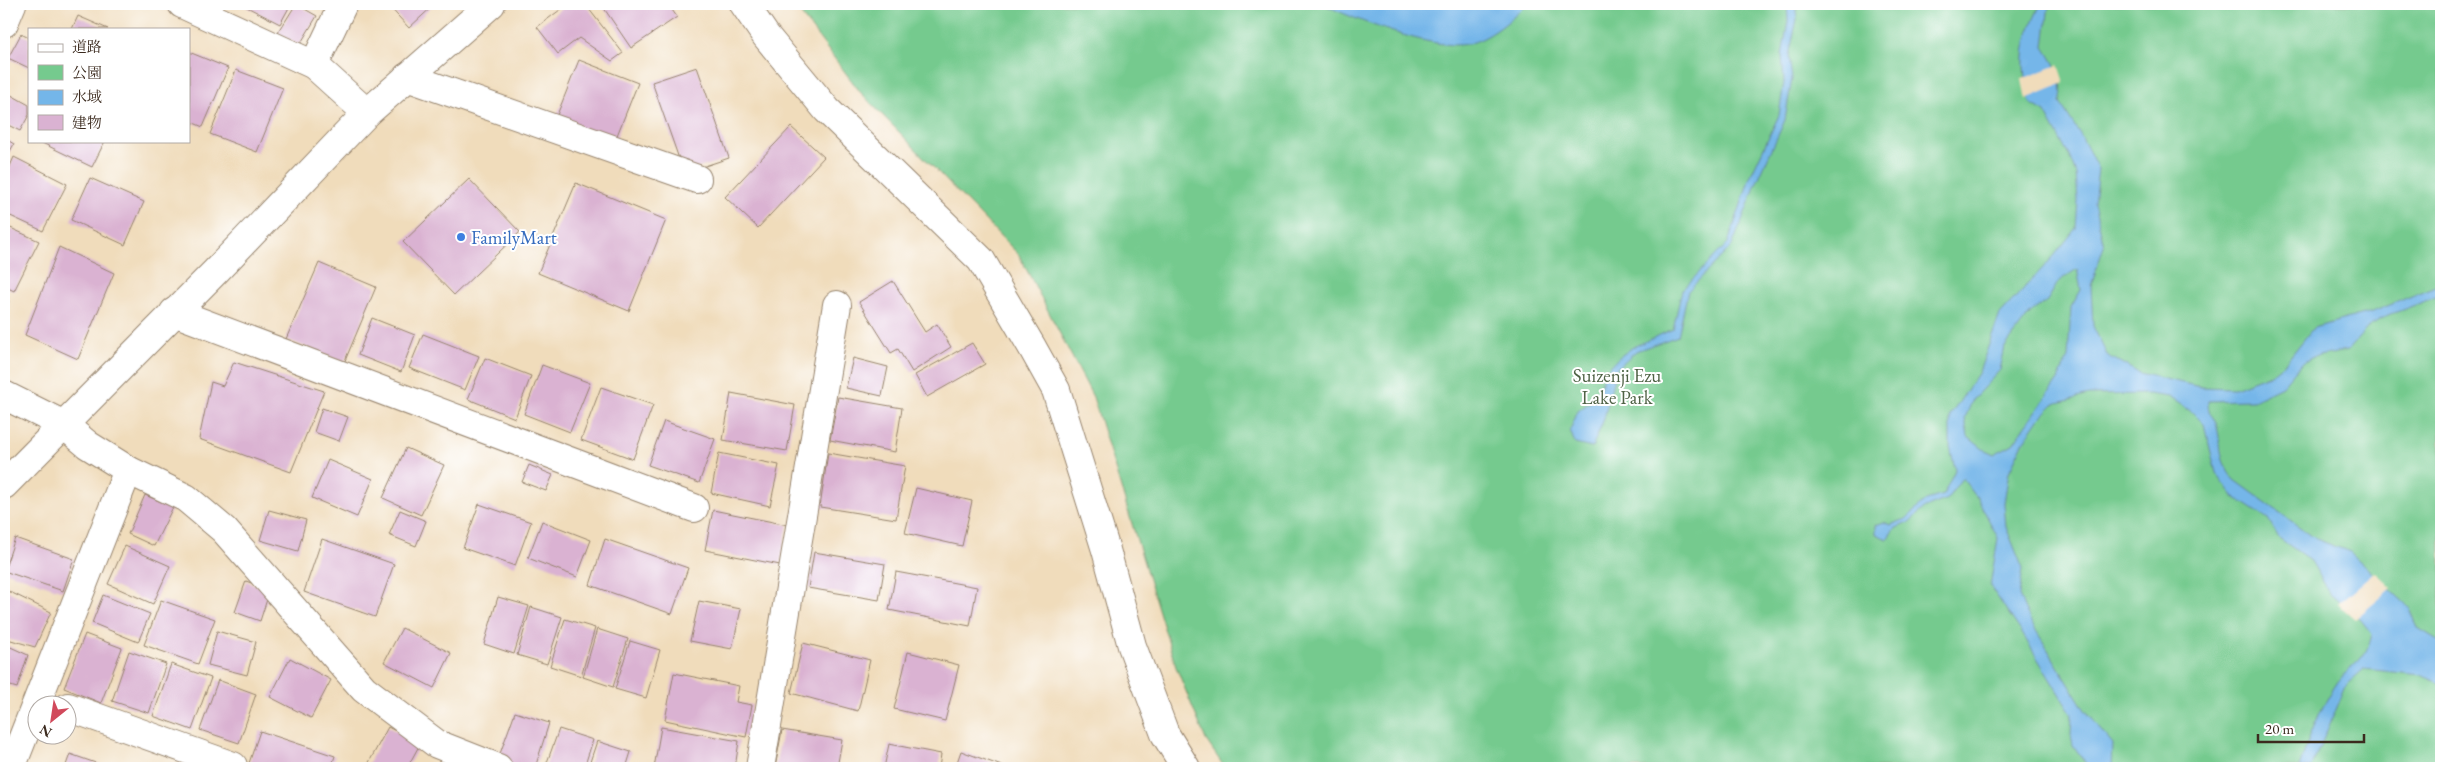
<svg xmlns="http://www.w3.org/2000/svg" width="2445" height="772" font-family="'EB Garamond','Noto Serif JP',serif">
  <rect width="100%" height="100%" fill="#fff"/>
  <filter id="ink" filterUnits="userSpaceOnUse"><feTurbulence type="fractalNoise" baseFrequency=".02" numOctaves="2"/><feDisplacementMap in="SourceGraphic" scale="10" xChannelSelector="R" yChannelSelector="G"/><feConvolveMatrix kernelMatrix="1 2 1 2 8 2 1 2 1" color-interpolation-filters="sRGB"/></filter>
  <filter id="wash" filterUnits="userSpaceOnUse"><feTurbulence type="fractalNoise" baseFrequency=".0096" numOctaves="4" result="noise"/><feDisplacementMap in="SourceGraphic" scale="20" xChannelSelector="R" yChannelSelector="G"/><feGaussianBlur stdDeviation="1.12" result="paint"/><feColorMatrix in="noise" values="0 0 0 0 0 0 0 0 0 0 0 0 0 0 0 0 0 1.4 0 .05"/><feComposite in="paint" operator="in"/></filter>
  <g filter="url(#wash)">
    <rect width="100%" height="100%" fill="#f0dcbb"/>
    <!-- green -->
    <path fill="#75ca8e" stroke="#587a56" d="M793 4H2441V768H1225L1206 740 1176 667 1093 397 1019 255 861 93Z"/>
    <!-- water -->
    <g fill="#74b6e9" stroke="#587084" fill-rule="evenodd">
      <path d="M1323 4H1527C1511 20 1490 39 1467 44 1435 51 1352 19 1323 4Z"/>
      <path d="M1787 4H1795L1797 19 1789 56 1792 79 1785 120 1757 182 1732 246 1688 291 1678 336 1636 351 1616 369 1604 419 1592 448 1575 444 1570 430 1578 411 1597 397 1605 372 1618 358 1633 347 1673 329 1682 290 1728 243 1750 177 1779 115 1784 82 1782 56 1788 21Z"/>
      <path d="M2041 4H2049L2044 47C2055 64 2066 82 2060 103L2080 134 2098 169 2094 203 2104 246 2091 286 2093 326 2107 355 2139 373 2200 387 2234 388 2271 374 2286 362 2313 328 2375 311 2441 284V295L2389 315 2370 325 2347 351 2313 357 2301 364 2282 386 2253 400 2208 401C2208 418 2215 415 2217 427 2223 451 2217 458 2235 480L2316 539 2350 552 2410 608 2418 628 2441 642V684L2421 675 2364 669 2347 684 2311 768H2299C2308 740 2318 712 2335 686 2350 663 2365 665 2372 634L2360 619 2331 595 2311 561 2279 538 2268 519 2233 496 2216 473 2204 424 2192 412 2169 397 2149 394 2089 395 2054 404 2039 419 2023 443 2009 472 2004 503 2006 527 2023 569 2019 596 2032 624 2085 710 2113 744 2112 768H2089L2073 745 2071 735 2072 715 2020 630 1990 586 1998 538 1978 499 1962 478 1947 499 1925 508 1908 523 1894 529 1887 539 1876 534V525L1884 522 1890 525 1906 519 1926 500 1943 495 1955 470 1950 446V416L1979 372 2000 314 2054 256 2076 228 2078 200 2076 174 2069 156 2045 112 2030 103C2020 61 2021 43 2041 4ZM2077 269 2081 290 2071 307 2068 357 2058 380 2013 444 1994 454 1983 449 1968 437 1965 418 1973 399 2000 370 2005 347 2031 312 2047 301 2059 281Z"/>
    </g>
    <!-- pier -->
    <g fill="#f0dcbb">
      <path d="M2058 65 2064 83 2026 99 2022 79Z"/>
      <path d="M2375 572 2392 588 2355 619 2338 604Z"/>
    </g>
    <g id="blocks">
      <!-- building -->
      <g fill="#dab2d2">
        <path d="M241 4H291L280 24Z"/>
        <path d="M296 4 317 16 299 46 278 33Z"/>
        <path d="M387 4H435L409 28Z"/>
        <path d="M568 4H585L623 53 612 61 579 38 558 54 537 27Z"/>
        <path d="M601 4H668L677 17 631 48Z"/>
        <path d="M78 16 108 29H72Z"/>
        <path d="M21 34 29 38V68L8 58Z"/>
        <path d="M189 52 228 68 203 127 189 121Z"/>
        <path d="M579 60 638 83 614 143 555 120Z"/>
        <path d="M697 67 729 158 684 173 652 82Z"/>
        <path d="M236 70 283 88 257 152 210 134Z"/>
        <path d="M4 91 29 105V115L20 131 4 123Z"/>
        <path d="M791 127 824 157 758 228 725 197Z"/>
        <path d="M4 138 14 144 4 162Z"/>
        <path d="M38 141H105L92 167Z"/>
        <path d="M14 157 67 184 43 231 4 213V180Z"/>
        <path d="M90 178 144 202 125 245 71 220Z"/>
        <path d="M469 179 520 232 454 295 403 242Z"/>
        <path d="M576 183 666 220 629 311 538 273Z"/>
        <path d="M4 225 39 241 14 291 4 286Z"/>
        <path d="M59 247 114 273 78 359 25 335Z"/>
        <path d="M319 263 376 287 344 363 286 339Z"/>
        <path d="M893 281 925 332 937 324 951 347 912 372 898 349 891 353 859 302Z"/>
        <path d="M4 299 9 301 4 313Z"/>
        <path d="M372 318 415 335 401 372 358 355Z"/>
        <path d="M423 334 479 356 465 390 409 368Z"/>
        <path d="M972 343 985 364 927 397 915 375Z"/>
        <path d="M485 358 531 376 515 418 468 399Z"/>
        <path d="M853 358 888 367 882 396 846 388Z"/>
        <path d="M234 362 324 391 291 472 199 439 211 382 223 386Z"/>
        <path d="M542 365 590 383 570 432 524 414Z"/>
        <path d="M601 387 653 405 633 459 581 440Z"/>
        <path d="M731 393 795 405 787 451 723 440Z"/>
        <path d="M838 397 902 408 895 452 830 440Z"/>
        <path d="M322 408 348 417 339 441 314 432Z"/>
        <path d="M664 421 715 439 699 483 648 465Z"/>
        <path d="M406 448 444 465 421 515 383 498Z"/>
        <path d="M719 453 779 465 770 506 711 493Z"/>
        <path d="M828 453 905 466 896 519 820 507Z"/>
        <path d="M328 460 373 479 357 517 312 498Z"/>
        <path d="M529 465 553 475 546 491 522 482Z"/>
        <path d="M916 488 972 501 962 546 905 533Z"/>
        <path d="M145 495 173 507 154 546 128 534Z"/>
        <path d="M479 504 531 522 515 566 463 548Z"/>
        <path d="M269 510 306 520 298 551 260 540Z"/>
        <path d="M400 510 426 521 416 546 389 535Z"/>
        <path d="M713 510 788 525 780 565 705 550Z"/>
        <path d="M542 521 591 540 577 577 528 558Z"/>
        <path d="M15 538 74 559 63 591 4 571Z"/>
        <path d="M322 539 394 564 375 617 304 592Z"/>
        <path d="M605 539 688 568 672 614 590 585Z"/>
        <path d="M125 546 170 566 153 604 108 584Z"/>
        <path d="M814 552 885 564 879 600 808 588Z"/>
        <path d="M896 572 977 587 970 626 889 610Z"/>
        <path d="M246 581 270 590 260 621 235 612Z"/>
        <path d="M4 589 51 612 35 647 4 638Z"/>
        <path d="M103 595 150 614 138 642 92 623Z"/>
        <path d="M498 597 529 606 514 654 484 644Z"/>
        <path d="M161 600 215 619 198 664 144 645Z"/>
        <path d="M699 601 741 609 732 649 690 641Z"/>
        <path d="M531 607 562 617 547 664 517 655Z"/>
        <path d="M565 619 595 628 581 676 550 666Z"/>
        <path d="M402 628 451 653 434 688 384 662Z"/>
        <path d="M597 629 628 639 613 687 583 677Z"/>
        <path d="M217 631 256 642 247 675 208 665Z"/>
        <path d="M85 634 122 648 101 703 64 688Z"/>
        <path d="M630 641 660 650 646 698 615 689Z"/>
        <path d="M803 643 870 660 858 711 791 693Z"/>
        <path d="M4 644 28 655 17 688 4 684Z"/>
        <path d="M129 651 166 664 149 713 112 701Z"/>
        <path d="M908 652 959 665 945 721 894 709Z"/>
        <path d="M290 658 331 680 311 718 270 697Z"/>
        <path d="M171 664 211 678 192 730 153 716Z"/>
        <path d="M674 673 739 686 736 702 752 705 746 737 665 720Z"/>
        <path d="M218 680 256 694 239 743 200 730Z"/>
        <path d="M515 712 549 723 535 768H515L497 762Z"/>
        <path d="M388 727 420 744 407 768H366Z"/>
        <path d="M661 727 739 741 735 768H654Z"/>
        <path d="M559 729 593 740 584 768H545Z"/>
        <path d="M782 730 842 740 837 768H775Z"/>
        <path d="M260 731 335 756 331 768 248 766Z"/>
        <path d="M597 741 631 752 626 768H588Z"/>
        <path d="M889 744 941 754 939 768H884Z"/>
        <path d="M961 751 1007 768H955Z"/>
        <path d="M70 754 110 768H65Z"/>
      </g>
    </g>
  </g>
  <g filter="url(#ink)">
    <use href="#blocks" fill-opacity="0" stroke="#96836c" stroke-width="1"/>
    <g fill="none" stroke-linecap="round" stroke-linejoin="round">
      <defs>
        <g id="minor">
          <path d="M182 4 314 65 367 113"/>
          <path d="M744 4 766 36 827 110 981 260 1032 347 1056 390 1106 550 1132 646 1165 734 1186 768"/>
          <path d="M4 23 12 4"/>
          <path d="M314 65 343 4"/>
          <path d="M407 77 697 179"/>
          <path d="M174 312 694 508"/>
          <path d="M4 395 64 425 88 445 128 470 186 498 224 530 364 689 437 744 498 768"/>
          <path d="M4 485 215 272 367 113 491 4"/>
          <path d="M68 707 233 766"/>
          <path d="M11 768 128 470"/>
          <path d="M760 768 837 305"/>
        </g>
      </defs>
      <!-- minor casing -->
      <use href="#minor" stroke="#96836c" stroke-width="30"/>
      <!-- minor -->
      <use href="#minor" stroke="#fff" stroke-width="28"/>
    </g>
  </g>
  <!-- markers -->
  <circle fill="#3f7fe0" stroke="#fff" stroke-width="2" cx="461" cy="237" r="5"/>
  <g text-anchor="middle" stroke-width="4" stroke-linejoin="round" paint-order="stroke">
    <!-- shop labels -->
    <g font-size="19" fill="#366cbe" stroke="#fff" text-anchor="start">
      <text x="471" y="244">FamilyMart</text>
    </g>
    <!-- park labels -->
    <g font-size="19" fill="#4f6245" stroke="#fff">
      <text x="1617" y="382">Suizenji Ezu<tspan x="1617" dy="22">Lake Park</tspan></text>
    </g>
  </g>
  <!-- margin -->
  <rect width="2445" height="772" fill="none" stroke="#fff" stroke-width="20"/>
  <!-- legend -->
  <rect x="28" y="28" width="162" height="115" fill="#ffffff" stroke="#b1aaa5"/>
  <rect x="38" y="44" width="25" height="8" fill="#ffffff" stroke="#b1aaa5"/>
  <text x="72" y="52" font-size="15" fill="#3b2a1e">道路</text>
  <rect x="38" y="65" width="25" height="15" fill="#75ca8e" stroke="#b1aaa5"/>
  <text x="72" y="78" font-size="15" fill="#3b2a1e">公園</text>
  <rect x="38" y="90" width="25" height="15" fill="#74b6e9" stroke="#b1aaa5"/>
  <text x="72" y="102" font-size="15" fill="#3b2a1e">水域</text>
  <rect x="38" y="115" width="25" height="15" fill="#dab2d2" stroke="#b1aaa5"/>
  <text x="72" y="128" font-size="15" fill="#3b2a1e">建物</text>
  <!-- north arrow -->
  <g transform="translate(52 720) rotate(210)"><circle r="24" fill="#ffffff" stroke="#b1aaa5"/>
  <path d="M0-4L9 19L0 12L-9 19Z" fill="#d1495b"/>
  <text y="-8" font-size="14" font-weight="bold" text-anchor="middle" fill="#3b2a1e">N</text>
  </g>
  <!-- scale -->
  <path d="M2258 734v8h106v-8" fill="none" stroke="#3b2a1e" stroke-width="2.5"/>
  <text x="2265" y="734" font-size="15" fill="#3b2a1e" stroke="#ffffff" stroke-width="4" paint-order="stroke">20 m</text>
</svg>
